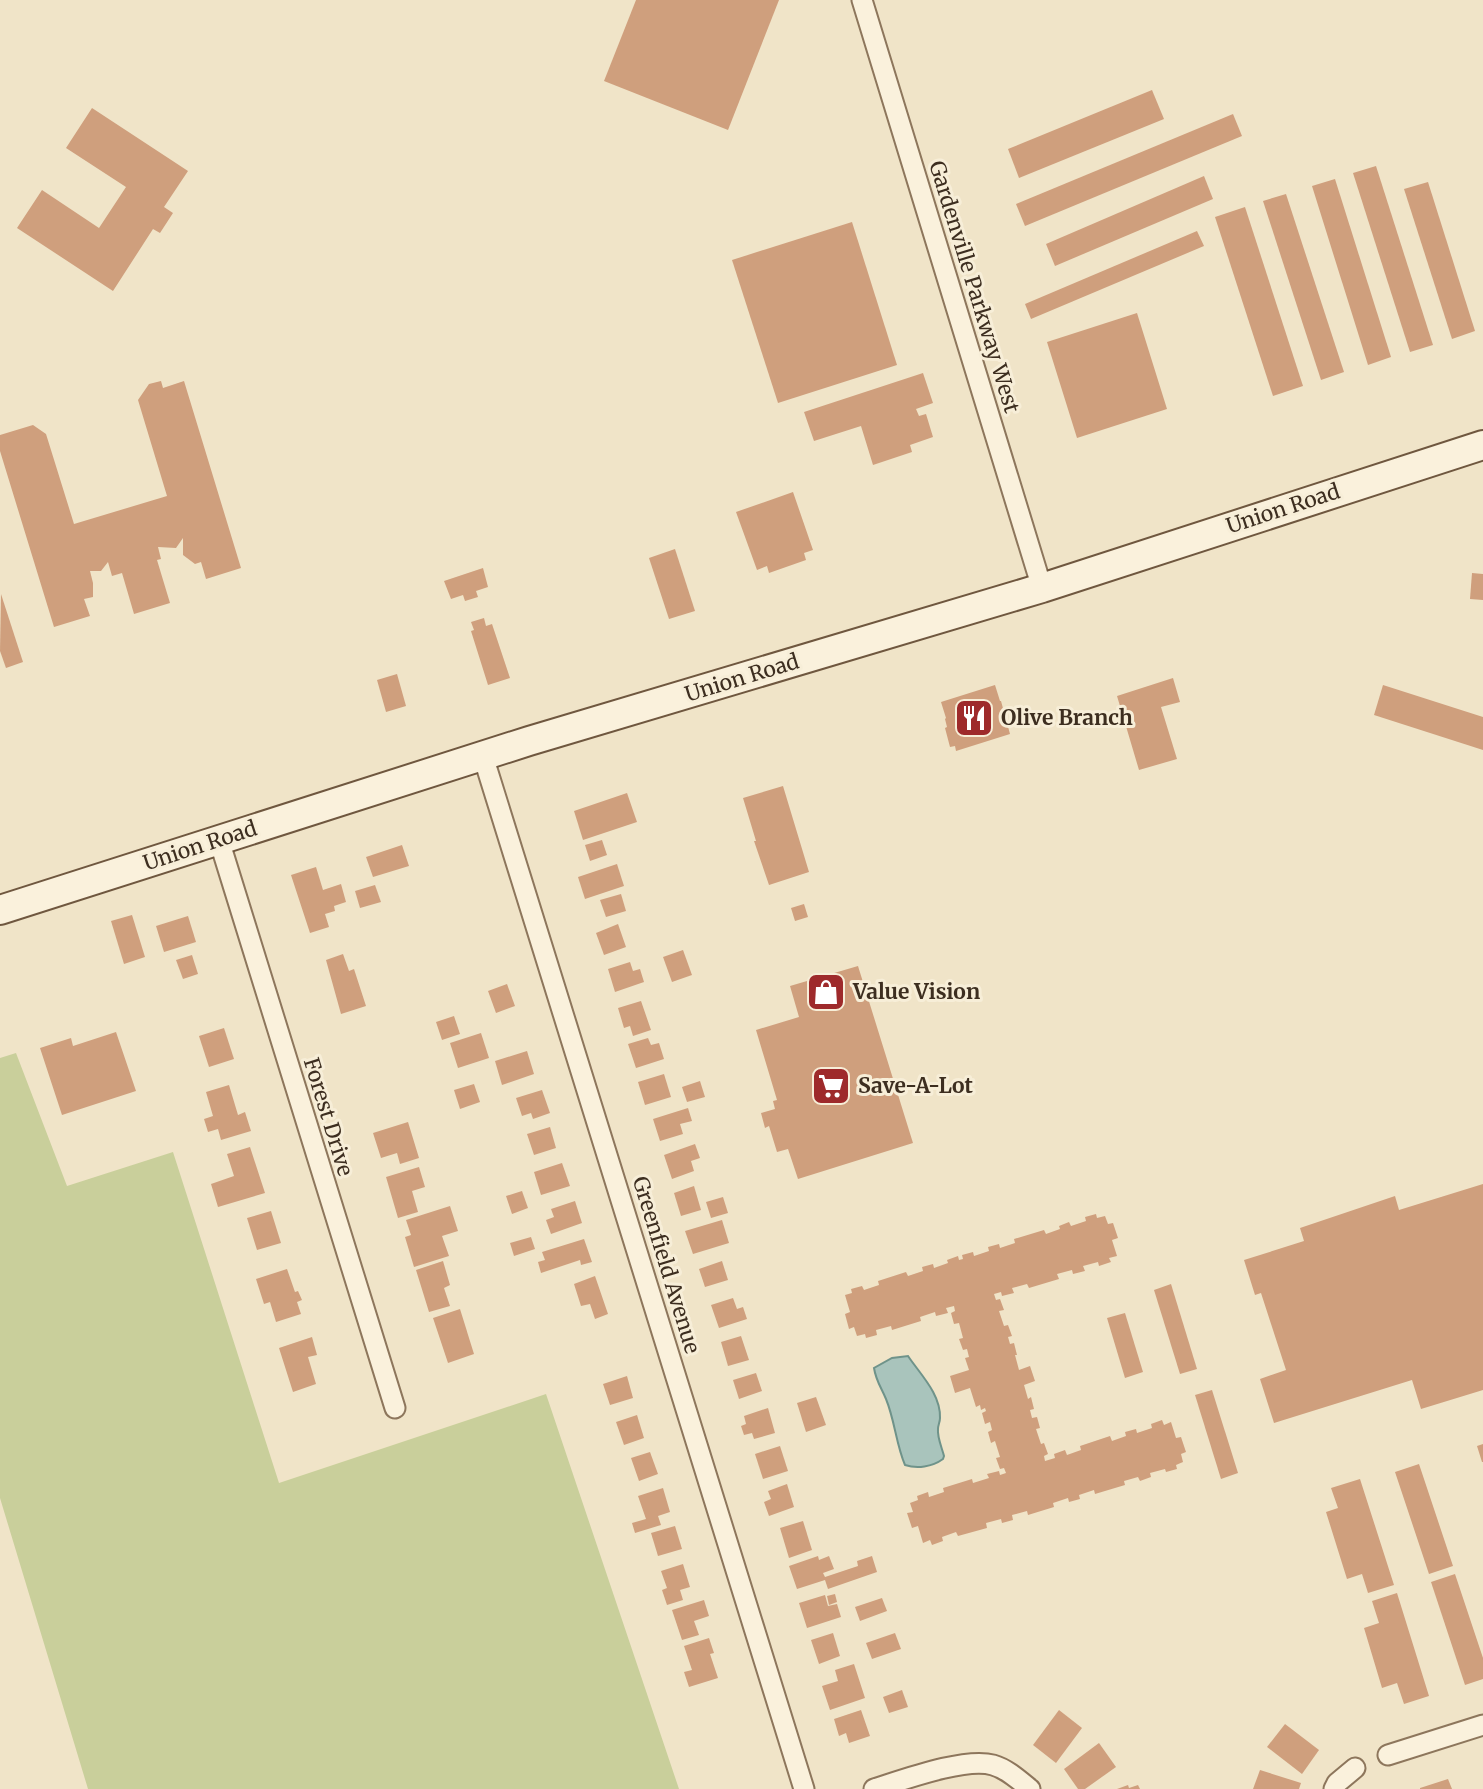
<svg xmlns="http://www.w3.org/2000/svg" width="1483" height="1789" font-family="Merriweather,serif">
  <rect width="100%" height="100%" fill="#f0e4c8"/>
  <!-- green -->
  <path fill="#c9cf9b" d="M16 1053 67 1186 173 1152 279 1483 546 1394 679 1789H88L0 1498V1058Z"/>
  <!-- water -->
  <path fill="#a9c4bc" stroke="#6f938a" stroke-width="2" d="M908 1356C920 1374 941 1394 940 1418 940 1422 938 1425 938 1429 937 1437 942 1448 944 1456L943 1459C932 1467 917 1469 905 1465 896 1444 895 1421 886 1399 881 1387 876 1381 874 1368L892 1358Z"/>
  <!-- building -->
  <g fill="#cf9f7d">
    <path d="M636 0H779L728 130 604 81Z"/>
    <path d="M1152 90 1164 119 1019 178 1008 149Z"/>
    <path d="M92 108 188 171 164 207 173 213 160 233 153 229 113 291 17 228 42 190 99 228 126 187 66 148Z"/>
    <path d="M1233 114 1242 136 1025 226 1016 204Z"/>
    <path d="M1376 166 1433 345 1410 352 1353 173Z"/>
    <path d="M1204 176 1213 199 1055 266 1046 244Z"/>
    <path d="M1335 179 1391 357 1368 365 1312 186Z"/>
    <path d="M1428 182 1475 331 1452 339 1404 189Z"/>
    <path d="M1286 194 1344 372 1321 380 1263 201Z"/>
    <path d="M1245 207 1303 386 1273 396 1215 217Z"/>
    <path d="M852 222 897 365 778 403 732 260Z"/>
    <path d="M1197 231 1204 246 1031 319 1025 304Z"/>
    <path d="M1137 313 1167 409 1077 438 1047 342Z"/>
    <path d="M923 373 933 403 916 409 919 416 926 414 933 437 910 445 912 452 873 465 861 426 814 441 804 412Z"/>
    <path d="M161 381 163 388 184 381 241 568 206 579 201 562 195 564 183 555V538L176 548 158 547 161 559 157 560 170 603 134 614 122 573 112 576 108 562 101 571H90L93 583V597L84 599 90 616 54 627 0 451V435L33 425 46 434 74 524 167 496 138 400 149 384Z"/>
    <path d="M793 492 813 550 804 553 806 560 769 573 767 566 757 570 736 512Z"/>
    <path d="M675 549 695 611 669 619 649 558Z"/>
    <path d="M483 568 488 587 476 591 478 597 465 601 463 595 451 599 444 581Z"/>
    <path d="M1472 573 1483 574V600L1470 599Z"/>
    <path d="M1 594 23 662 6 668 0 651Z"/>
    <path d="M484 618 486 626 492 624 510 678 488 685 471 631 474 630 471 622Z"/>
    <path d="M397 674 406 706 386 712 377 680Z"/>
    <path d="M1173 678 1180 702 1161 707 1177 759 1139 770 1117 696Z"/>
    <path d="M995 685 1000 701H1001L1010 734 956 751 955 746 950 747 945 728 947 727 945 719 946 718 941 702Z"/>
    <path d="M1383 685 1483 717V750L1374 715Z"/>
    <path d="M783 786 809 872 769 885 754 841H756L743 798Z"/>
    <path d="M627 793 637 822 583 840 574 811Z"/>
    <path d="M602 840 607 855 590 861 585 845Z"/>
    <path d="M402 845 409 866 373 877 366 857Z"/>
    <path d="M617 864 624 886 585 899 578 877Z"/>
    <path d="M316 867 323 890 341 884 346 902 334 906 335 911 325 914 329 927 310 933 291 875Z"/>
    <path d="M375 885 381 902 360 908 355 891Z"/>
    <path d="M621 894 626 911 606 917 600 900Z"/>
    <path d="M804 904 808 917 795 921 791 908Z"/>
    <path d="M132 915 145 957 124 964 111 921Z"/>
    <path d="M188 916 196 942 164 952 156 926Z"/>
    <path d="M618 924 626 947 604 955 596 933Z"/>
    <path d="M683 950 692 975 672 982 663 957Z"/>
    <path d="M343 954 349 971 354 969 366 1006 341 1014 326 960Z"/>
    <path d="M192 955 198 974 183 979 176 960Z"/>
    <path d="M630 962 633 971 640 969 644 982 615 992 608 969Z"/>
    <path d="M858 966 913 1143 798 1179 788 1149 777 1152 769 1126 765 1128 761 1113 775 1109 773 1101 777 1100 756 1030 799 1017 790 986Z"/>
    <path d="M507 984 515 1006 496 1013 488 991Z"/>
    <path d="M641 1001 651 1030 633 1036 630 1026 624 1028 618 1008Z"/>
    <path d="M454 1016 460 1034 442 1040 436 1022Z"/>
    <path d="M224 1028 234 1059 209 1067 199 1036Z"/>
    <path d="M116 1032 136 1091 62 1115 40 1048 71 1038 73 1046Z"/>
    <path d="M481 1033 489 1058 458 1068 450 1043Z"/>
    <path d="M648 1038 651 1045 659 1043 664 1059 636 1068 628 1044Z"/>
    <path d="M527 1051 534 1074 502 1085 495 1061Z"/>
    <path d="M664 1074 671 1097 645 1105 638 1082Z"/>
    <path d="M700 1081 705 1097 687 1102 682 1087Z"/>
    <path d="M474 1084 480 1102 460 1109 454 1090Z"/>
    <path d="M229 1085 238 1115 245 1112 251 1131 221 1140 218 1129 208 1132 204 1119 213 1116 206 1092Z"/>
    <path d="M542 1090 550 1113 533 1119 531 1113 522 1116 516 1098Z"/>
    <path d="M688 1108 692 1121 680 1124 683 1134 660 1141 653 1119Z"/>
    <path d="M408 1122 419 1158 400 1164 397 1153 381 1158 373 1133Z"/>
    <path d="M550 1127 556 1148 534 1155 527 1134Z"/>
    <path d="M695 1144 700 1158 691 1161 694 1171 672 1179 664 1155Z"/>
    <path d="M250 1147 265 1193 218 1207 211 1184 234 1176 227 1154Z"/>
    <path d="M562 1163 570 1186 541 1195 534 1172Z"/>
    <path d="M419 1167 425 1187 412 1191 418 1212 398 1218 386 1177Z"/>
    <path d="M1483 1184V1390L1421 1409 1412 1380 1274 1423 1260 1379 1286 1370 1261 1293 1255 1295 1244 1260 1304 1241 1300 1228 1395 1196 1399 1210Z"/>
    <path d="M694 1186 701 1210 681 1216 674 1193Z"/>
    <path d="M522 1191 528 1208 512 1214 506 1196Z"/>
    <path d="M723 1197 728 1213 711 1218 706 1202Z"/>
    <path d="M575 1201 582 1223 551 1234 546 1220 554 1217 551 1209Z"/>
    <path d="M450 1206 458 1231 442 1236 449 1256 414 1267 405 1237 411 1235 406 1220Z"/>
    <path d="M271 1211 281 1243 257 1250 247 1218Z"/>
    <path d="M1096 1214 1097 1218 1105 1216 1108 1224 1113 1223 1118 1238 1112 1240 1117 1256 1109 1258 1111 1262 1099 1266 1098 1262 1083 1266 1085 1271 1073 1274 1072 1270 1057 1274 1059 1279 1029 1288 1027 1284 1012 1288 1014 1293 1002 1296 1001 1292 994 1294 996 1300 1000 1299 1004 1310 999 1311 1004 1326 1008 1325 1012 1336 1008 1337 1010 1344 1014 1343 1017 1355H1015L1019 1370 1030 1366 1035 1381 1024 1385 1028 1399 1031 1397 1034 1409 1030 1410 1032 1418 1037 1417 1040 1428 1036 1429 1041 1444 1044 1443 1048 1454 1044 1456 1045 1461 1055 1458 1054 1454 1065 1450 1067 1455 1081 1450 1080 1446 1110 1436 1112 1441 1126 1436 1125 1432 1136 1429 1137 1433 1152 1428 1151 1424 1162 1420 1164 1425 1171 1422 1176 1438 1181 1437 1186 1452 1181 1454 1183 1462 1176 1465 1177 1469 1166 1472 1165 1469 1150 1473 1151 1477 1140 1481 1138 1477 1124 1481 1125 1485 1095 1494 1094 1490 1079 1495 1080 1499 1069 1502 1068 1498 1053 1503 1054 1507 1028 1515 1027 1511 1012 1515 1013 1520 1002 1523 1001 1519 986 1523 987 1528 958 1536 956 1532 942 1537 943 1541 932 1545 930 1540 923 1543 918 1526 912 1528 907 1513 913 1512 910 1503 918 1500 917 1496 928 1492 929 1497 944 1492 943 1488 972 1479 973 1483 989 1478 987 1474 999 1471 1000 1475 1006 1473 1004 1468 1000 1469 996 1458 1000 1457 995 1441 991 1443 988 1432 992 1430 990 1422 985 1424 982 1413 986 1411 985 1408 981 1410 980 1405 976 1407 970 1388 955 1393 950 1376 969 1370 965 1358 969 1357 967 1349 963 1350 959 1339 963 1338 959 1323 954 1324 951 1313 955 1311 954 1306 946 1308 948 1313 936 1316 935 1312 920 1317 921 1321 892 1330 891 1326 876 1330 877 1335 866 1338 865 1334 857 1336 854 1327 849 1329 845 1314 850 1312 845 1295 852 1293 851 1289 862 1286 864 1290 879 1285 878 1281 906 1272 908 1276 923 1271 922 1267 933 1264 934 1268 948 1263 947 1260 958 1256 959 1260 963 1259 962 1255 973 1252 974 1256 989 1251 988 1247 999 1244 1000 1248 1015 1243 1014 1239 1044 1230 1046 1234 1060 1229 1059 1226 1069 1222 1071 1226 1086 1221 1085 1217Z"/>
    <path d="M722 1220 729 1243 693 1254 685 1231Z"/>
    <path d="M531 1237 535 1249 514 1256 510 1243Z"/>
    <path d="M584 1239 592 1262 581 1265 580 1260 541 1273 538 1262 545 1260 542 1252Z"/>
    <path d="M443 1261 450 1285 444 1288 450 1306 429 1312 416 1270Z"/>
    <path d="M722 1261 728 1280 705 1287 699 1269Z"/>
    <path d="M287 1269 295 1292 298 1291 302 1300 297 1302 301 1314 276 1322 270 1302 264 1304 256 1279Z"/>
    <path d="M595 1276 608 1314 595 1319 590 1304 581 1306 574 1284Z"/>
    <path d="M1171 1284 1197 1369 1180 1374 1154 1290Z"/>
    <path d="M733 1298 737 1309 743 1307 747 1319 719 1328 711 1305Z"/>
    <path d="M460 1309 474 1354 448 1363 433 1318Z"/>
    <path d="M1125 1313 1143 1372 1125 1378 1107 1318Z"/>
    <path d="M741 1336 749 1360 728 1366 721 1342Z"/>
    <path d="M312 1337 317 1355 308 1357 316 1384 293 1392 279 1348Z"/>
    <path d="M756 1373 762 1391 739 1399 733 1380Z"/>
    <path d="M627 1376 633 1398 610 1405 603 1384Z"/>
    <path d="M1212 1390 1238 1473 1221 1479 1195 1395Z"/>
    <path d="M816 1397 826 1425 806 1432 797 1403Z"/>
    <path d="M768 1408 775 1433 754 1439 752 1433 744 1435 741 1426 746 1424 744 1416Z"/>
    <path d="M637 1415 644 1438 624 1445 616 1422Z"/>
    <path d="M1483 1444V1462H1482L1477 1446Z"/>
    <path d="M780 1446 788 1471 763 1479 755 1454Z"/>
    <path d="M650 1452 658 1474 639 1481 631 1458Z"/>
    <path d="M1419 1464 1453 1566 1429 1574 1395 1472Z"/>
    <path d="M1360 1479 1394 1585 1368 1593 1362 1574 1347 1579 1326 1512 1338 1508 1331 1488Z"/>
    <path d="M787 1484 794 1507 769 1516 764 1502 771 1499 768 1491Z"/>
    <path d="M663 1488 670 1512 658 1516 661 1525 635 1533 632 1523 646 1519 638 1496Z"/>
    <path d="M803 1521 812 1550 789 1558 780 1528Z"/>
    <path d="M675 1526 682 1549 658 1556 651 1533Z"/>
    <path d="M818 1556 819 1560 829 1556 834 1569 823 1573 825 1577 858 1566 857 1561 872 1556 877 1572 828 1589 825 1580 797 1589 789 1566Z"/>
    <path d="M683 1564 690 1587 680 1590 683 1600 667 1605 662 1590 667 1588 661 1571Z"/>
    <path d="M1455 1574 1483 1658V1679L1465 1685 1431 1582Z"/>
    <path d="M1397 1593 1429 1696 1404 1704 1397 1683 1382 1688 1364 1628 1379 1623 1372 1601Z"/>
    <path d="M835 1594 837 1602 829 1605 827 1596Z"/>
    <path d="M825 1595 828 1606 837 1604 841 1617 807 1628 799 1603Z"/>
    <path d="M882 1598 887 1611 860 1621 855 1607Z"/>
    <path d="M704 1600 709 1616 694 1621 699 1635 682 1640 672 1610Z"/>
    <path d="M833 1633 840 1656 819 1664 811 1640Z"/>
    <path d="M895 1633 901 1649 872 1659 866 1643Z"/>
    <path d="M709 1638 714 1653 710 1654 718 1678 689 1687 684 1672 692 1670 684 1646Z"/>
    <path d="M854 1664 865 1698 830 1710 822 1686 838 1681 835 1670Z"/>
    <path d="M902 1690 908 1707 889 1713 883 1697Z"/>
    <path d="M861 1710 870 1736 849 1743 846 1733 839 1736 834 1719Z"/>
    <path d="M1059 1710 1082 1728 1056 1763 1033 1745Z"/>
    <path d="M1285 1724 1319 1750 1302 1774 1267 1747Z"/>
    <path d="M1099 1743 1116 1767 1085 1789H1078L1064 1769Z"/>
    <path d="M1260 1770 1301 1783 1299 1789H1253Z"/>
    <path d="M1448 1779 1452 1789H1420V1788Z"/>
    <path d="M1128 1785 1129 1788 1138 1785 1140 1789H1117Z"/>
  </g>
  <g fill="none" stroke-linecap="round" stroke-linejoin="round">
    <defs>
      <g id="street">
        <path d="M862 0 1042 588"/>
        <path d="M483 756 804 1789"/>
        <path d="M219 840 395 1408"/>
        <path d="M1388 1755 1483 1725"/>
        <path d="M874 1789C903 1780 965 1757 993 1765 1007 1769 1019 1780 1030 1789"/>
        <path d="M1334 1789 1337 1783 1355 1768"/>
      </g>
      <path id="secondary" d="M0 910 529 741 1042 588 1483 445"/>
    </defs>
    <!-- street casing -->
    <use href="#street" stroke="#8d765c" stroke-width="23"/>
    <!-- secondary casing -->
    <use href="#secondary" stroke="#6f573f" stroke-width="32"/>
    <!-- street -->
    <use href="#street" stroke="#faf1dc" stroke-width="19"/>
    <!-- secondary -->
    <use href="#secondary" stroke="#faf1dc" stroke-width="28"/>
  </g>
  <!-- icons -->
  <defs>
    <symbol id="restaurant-square" viewBox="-11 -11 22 22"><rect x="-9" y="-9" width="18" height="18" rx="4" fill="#9e2a2b" stroke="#f7eed8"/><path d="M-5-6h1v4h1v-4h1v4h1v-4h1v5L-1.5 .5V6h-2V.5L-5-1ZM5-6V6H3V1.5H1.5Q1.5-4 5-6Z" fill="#fff"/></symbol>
    <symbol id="shop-square" viewBox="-11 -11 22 22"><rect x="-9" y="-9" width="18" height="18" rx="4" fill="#9e2a2b" stroke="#f7eed8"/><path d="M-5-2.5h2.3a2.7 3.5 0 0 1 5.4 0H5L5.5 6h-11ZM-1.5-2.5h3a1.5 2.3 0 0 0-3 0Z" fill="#fff"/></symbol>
    <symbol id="supermarket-square" viewBox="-11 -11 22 22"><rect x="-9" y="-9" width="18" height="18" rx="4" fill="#9e2a2b" stroke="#f7eed8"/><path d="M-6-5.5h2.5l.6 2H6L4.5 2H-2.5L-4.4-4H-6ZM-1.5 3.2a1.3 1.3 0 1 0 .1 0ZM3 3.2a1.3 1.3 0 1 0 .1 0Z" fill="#fff"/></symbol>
  </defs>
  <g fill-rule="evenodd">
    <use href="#restaurant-square" x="952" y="696" width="44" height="44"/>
    <use href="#shop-square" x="804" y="970" width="44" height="44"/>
    <use href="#supermarket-square" x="809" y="1064" width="44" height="44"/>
  </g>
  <g text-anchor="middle" stroke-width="6" stroke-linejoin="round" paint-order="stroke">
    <!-- street labels -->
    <g font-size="21" fill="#3d2e20" stroke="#f7eed8">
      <text transform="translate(974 287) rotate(73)" y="7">Gardenville Parkway West</text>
      <text transform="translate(1283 509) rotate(-18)" y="7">Union Road</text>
      <text transform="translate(742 678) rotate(-17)" y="7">Union Road</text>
      <text transform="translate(200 846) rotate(-18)" y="7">Union Road</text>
      <text transform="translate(328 1117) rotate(73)" y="7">Forest Drive</text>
      <text transform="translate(666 1265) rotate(73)" y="7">Greenfield Avenue</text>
    </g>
    <!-- poi labels -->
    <g font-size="21" font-weight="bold" fill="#3d2e20" stroke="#f7eed8" text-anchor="start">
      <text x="1001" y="725">Olive Branch</text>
      <text x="853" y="999">Value Vision</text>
      <text x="858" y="1093">Save-A-Lot</text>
    </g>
  </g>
</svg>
